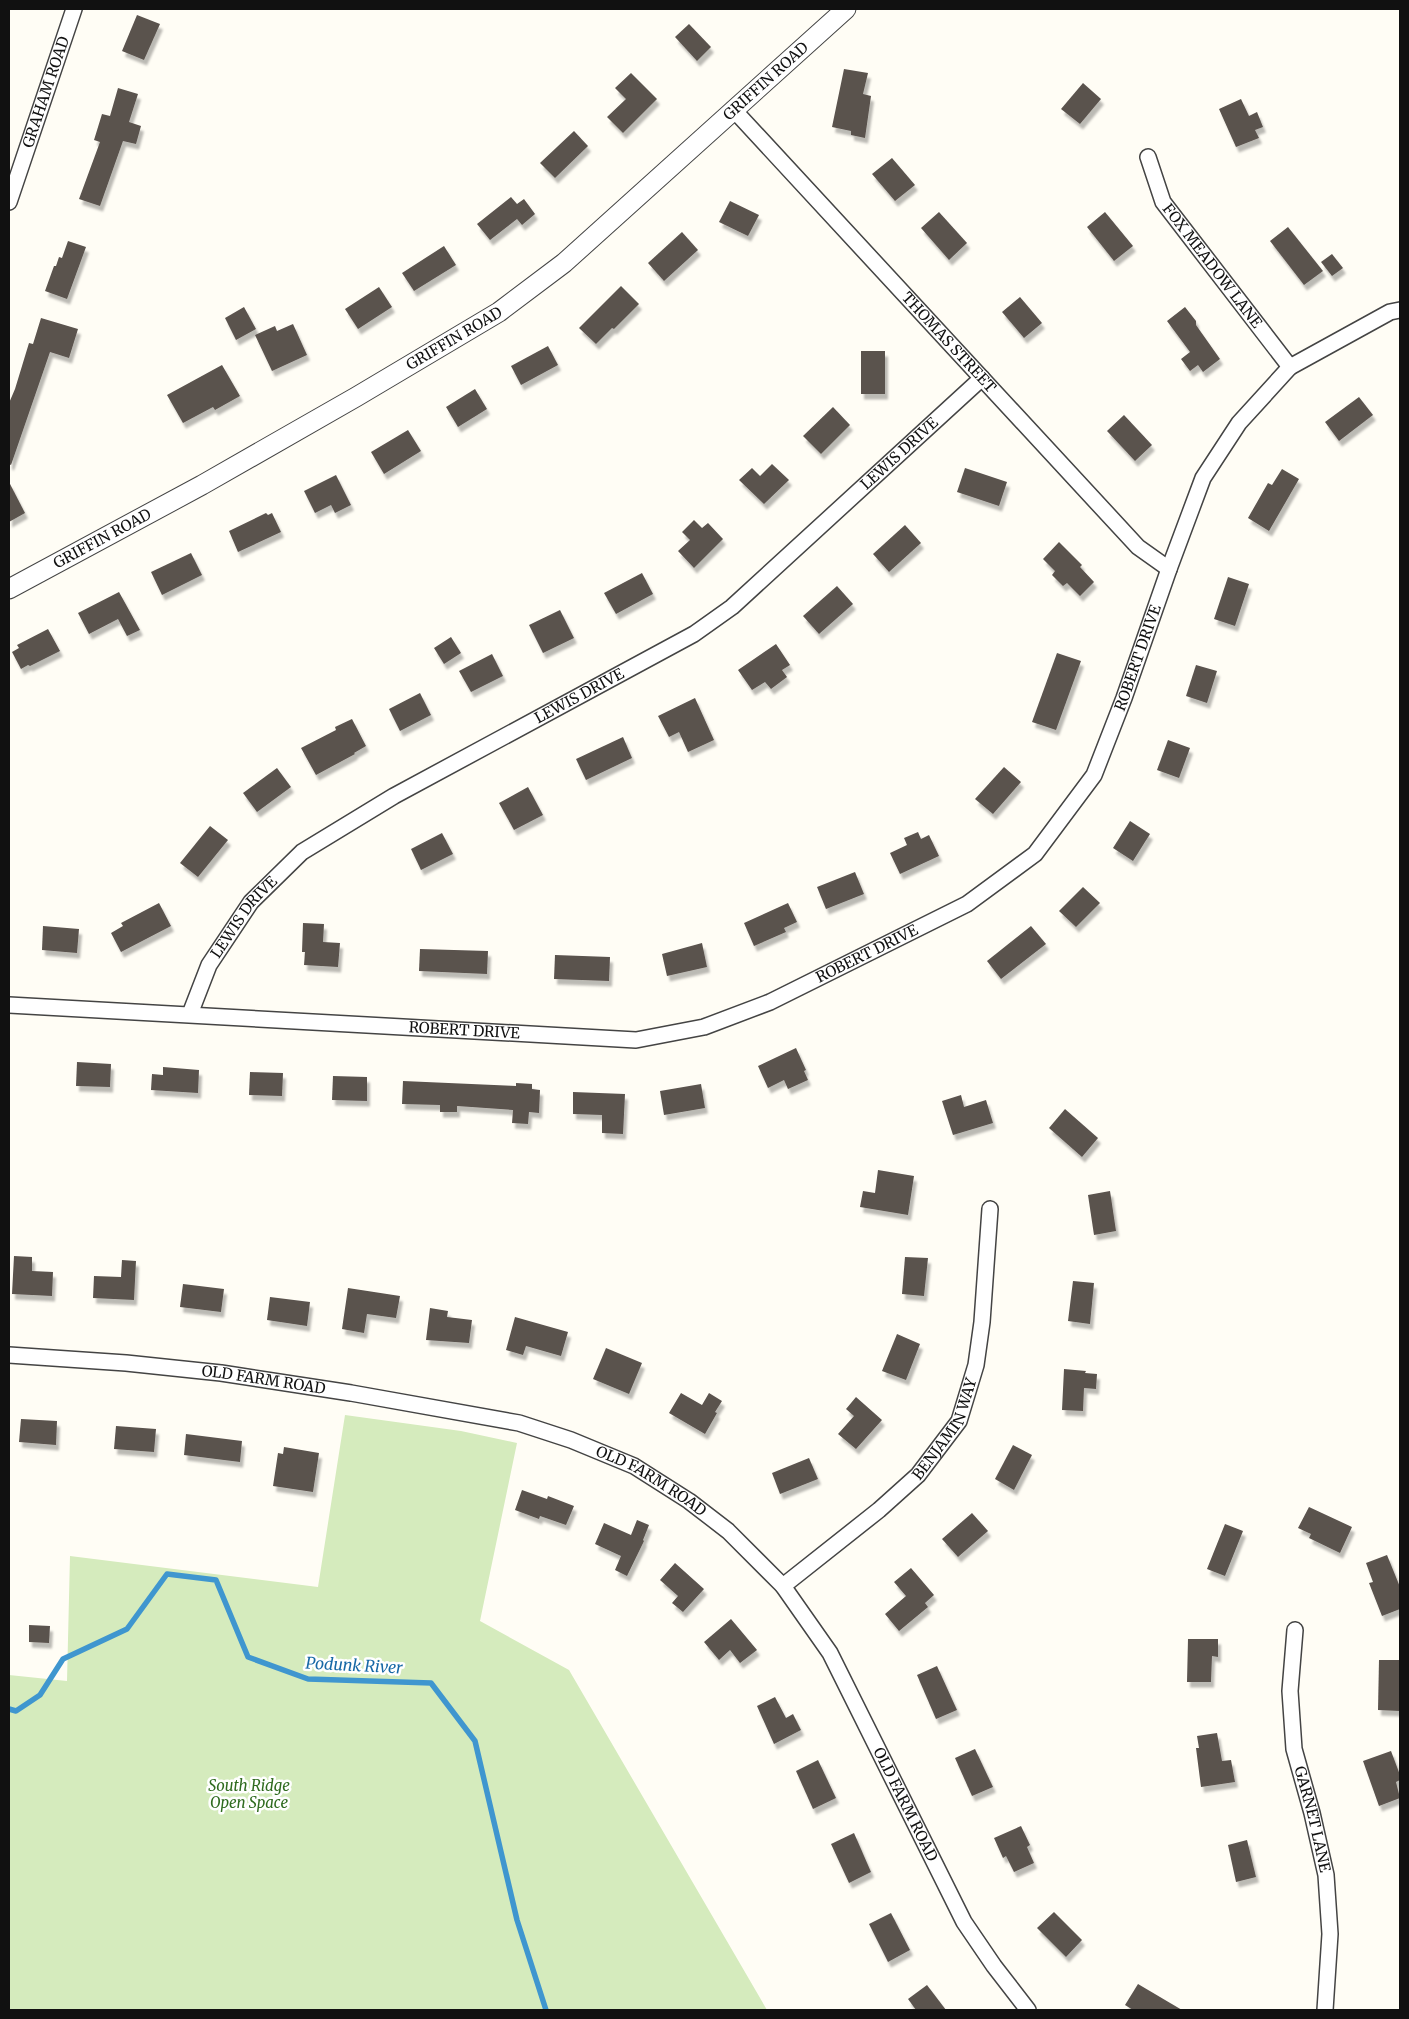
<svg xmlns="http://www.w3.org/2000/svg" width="1409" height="2019" font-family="Merriweather,serif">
  <defs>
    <filter id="shadow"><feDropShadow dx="3" dy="5.5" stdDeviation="1" flood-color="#0004"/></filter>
  </defs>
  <rect width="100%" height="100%" fill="#fffdf5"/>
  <!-- green -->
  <path fill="#d5ebbd" d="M345 1415 461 1431 517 1443 480 1621 569 1670 767 2010H9V1675L67 1681 70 1556 318 1587Z"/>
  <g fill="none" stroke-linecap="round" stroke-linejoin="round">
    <!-- stream -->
    <path stroke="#3f96cf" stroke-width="5.5" d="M9 1709 16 1711 40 1695 63 1659 127 1629 167 1574 216 1580 248 1657 308 1679 431 1683 475 1741 517 1920 546 2010"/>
  </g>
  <!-- building -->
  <g fill="#5a524d" filter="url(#shadow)">
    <path d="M137 15 160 24 144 60 122 51Z"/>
    <path d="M689 24 711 47 697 61 675 37Z"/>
    <path d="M844 69 868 73 863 94 871 96 865 138 851 135V131L832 127Z"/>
    <path d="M631 73 657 99 623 133 607 117 626 99 615 88Z"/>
    <path d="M1083 83 1101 99 1080 124 1061 109Z"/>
    <path d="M118 88 138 94 129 122 141 126 136 144 123 141 100 206 79 199 100 142 94 140 102 114 110 116Z"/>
    <path d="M1241 99 1249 116 1257 112 1263 127 1255 130 1259 138 1236 147 1219 109Z"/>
    <path d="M574 131 588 146 555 178 540 163Z"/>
    <path d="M892 158 915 185 895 201 872 174Z"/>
    <path d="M511 197 517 204 524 199 535 214 522 225 517 219 490 240 477 224Z"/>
    <path d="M730 201 759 215 748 236 719 222Z"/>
    <path d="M939 212 967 243 949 260 921 228Z"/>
    <path d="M1105 212 1133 246 1114 261 1087 227Z"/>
    <path d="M1288 227 1323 271 1304 285 1270 241Z"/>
    <path d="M682 232 698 250 664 281 648 263Z"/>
    <path d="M68 241 86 247 67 299 45 291 54 266H56L59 257 62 258Z"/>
    <path d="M444 246 456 265 414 291 402 273Z"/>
    <path d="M1332 254 1343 268 1332 276 1321 262Z"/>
    <path d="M621 286 639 304 614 329 612 328 596 344 579 328Z"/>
    <path d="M379 287 392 307 358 329 345 309Z"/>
    <path d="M1020 297 1042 323 1024 338 1002 312Z"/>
    <path d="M244 307 256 329 236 340 225 318Z"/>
    <path d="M1185 307 1196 321V325L1220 359 1203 372 1198 365 1190 371 1181 359 1190 352 1167 321Z"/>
    <path d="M41 318 78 329 69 358 50 352 11 465 9 464V403L15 389 29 343 33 344Z"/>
    <path d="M293 324 307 355 272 371 255 335 275 326 277 331Z"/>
    <path d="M548 346 558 365 521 385 511 366Z"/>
    <rect x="861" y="351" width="24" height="43"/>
    <path d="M222 365 240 396 215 410 213 407 183 423 167 395Z"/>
    <path d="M475 389 487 409 458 427 446 407Z"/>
    <path d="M1359 397 1373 415 1339 441 1325 422Z"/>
    <path d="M833 407 850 425 821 454 803 436Z"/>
    <path d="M1124 415 1152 445 1135 461 1107 431Z"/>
    <path d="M408 430 421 451 384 474 371 452Z"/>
    <path d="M772 464 789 480 764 504 739 480 752 468 760 476Z"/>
    <path d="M965 468 1007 482 999 506 957 492Z"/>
    <path d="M1282 469 1299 479 1269 531 1248 518 1268 483 1272 485Z"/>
    <path d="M336 475 351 505 335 513 331 505 315 513 304 491Z"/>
    <path d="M9 482 25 513 9 522Z"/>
    <path d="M266 513 268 515 272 513 281 532 238 552 229 531Z"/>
    <path d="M694 520 702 528 708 523 723 539 694 568 678 551 690 540 682 532Z"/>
    <path d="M905 525 921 543 889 572 873 554Z"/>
    <path d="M1059 542 1082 565 1080 567 1094 582 1080 596 1067 583 1063 586 1052 575 1055 571 1043 559Z"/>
    <path d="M191 553 202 575 162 595 151 572Z"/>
    <path d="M642 573 653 594 616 614 604 593Z"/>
    <path d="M1228 577 1249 584 1235 626 1214 619Z"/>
    <path d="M837 586 853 604 819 634 803 616Z"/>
    <path d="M119 592 140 630 127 636 118 619 89 634 78 613Z"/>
    <path d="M560 610 574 638 543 653 529 625Z"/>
    <path d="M48 629 60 651 30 666 28 665 21 669 12 652 19 648 17 645Z"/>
    <path d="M451 637 461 653 444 664 434 648Z"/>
    <path d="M776 644 790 665 782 670 787 677 771 689 765 682 752 690 738 670Z"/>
    <path d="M1057 653 1081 661 1056 730 1032 722Z"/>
    <path d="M492 654 503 676 471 692 459 671Z"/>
    <path d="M1196 665 1217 671 1207 703 1186 696Z"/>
    <path d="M420 693 431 715 400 731 389 709Z"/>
    <path d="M695 698 714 740 688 752 679 732 669 737 658 716Z"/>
    <path d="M352 719 366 746 354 753 355 754 316 775 301 748 336 730 335 727Z"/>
    <path d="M623 737 632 758 586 780 576 759Z"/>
    <path d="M1168 740 1190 748 1179 778 1157 770Z"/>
    <path d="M1004 767 1021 782 993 814 975 799Z"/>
    <path d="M277 768 291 787 257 812 243 793Z"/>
    <path d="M528 787 543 815 514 830 499 803Z"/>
    <path d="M1130 821 1150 834 1133 861 1113 848Z"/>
    <path d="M210 826 228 840 198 877 180 863Z"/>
    <path d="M918 832 921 839 929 835 939 856 900 874 890 853 907 845 904 838Z"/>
    <path d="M442 833 453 854 421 870 411 849Z"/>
    <path d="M855 872 864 894 826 909 817 887Z"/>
    <path d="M1083 887 1100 903 1076 927 1059 911Z"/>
    <path d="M159 903 171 926 121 952 111 933 123 926 121 923Z"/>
    <path d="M788 903 797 922 784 928 786 932 754 946 744 923Z"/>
    <path d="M303 923 324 924 323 942 340 943 338 967 304 965 305 952H302Z"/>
    <path d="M43 926 79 929 77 953 42 950Z"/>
    <path d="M1031 926 1046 944 1001 979 987 961Z"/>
    <path d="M702 943 707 967 667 976 662 954Z"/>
    <path d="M420 949 488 951 487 974 419 971Z"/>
    <path d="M555 955 610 957 609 981 554 979Z"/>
    <path d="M796 1048 806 1070 804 1071 808 1080 788 1089 784 1080 768 1088 758 1066Z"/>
    <path d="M77 1062 111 1064 110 1087 76 1086Z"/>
    <path d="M163 1067 199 1070 198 1093 151 1090 152 1074 163 1075Z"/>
    <path d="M250 1072 283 1073 282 1096 249 1095Z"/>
    <path d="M333 1076 367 1077V1101L332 1100Z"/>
    <path d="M403 1081 516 1086V1083L532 1084V1089L540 1090 539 1113 529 1112 528 1124 512 1123 513 1110 457 1106V1112H440V1105L402 1104Z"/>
    <path d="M701 1084 705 1108 664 1115 660 1091Z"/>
    <path d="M573 1092 625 1094 623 1134 602 1133V1115L573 1114Z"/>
    <path d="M961 1095 964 1107 986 1100 993 1123 953 1135 942 1101Z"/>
    <path d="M1065 1109 1098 1138 1082 1157 1049 1128Z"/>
    <path d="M878 1170 914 1176 908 1215 860 1207 863 1191 875 1193Z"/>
    <path d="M1110 1191 1116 1231 1094 1235 1088 1195Z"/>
    <path d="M14 1256 32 1257V1271L53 1272 52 1296 12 1294Z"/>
    <path d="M905 1257 928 1258 924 1296 902 1294Z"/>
    <path d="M122 1260 136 1261 134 1300 93 1298 94 1276 121 1277Z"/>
    <path d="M1073 1281 1094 1283 1090 1324 1068 1321Z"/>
    <path d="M183 1284 224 1289 221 1312 180 1307Z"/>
    <path d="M348 1288 400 1296 396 1318 367 1314 364 1333 342 1329Z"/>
    <path d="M270 1297 310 1302 307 1326 267 1320Z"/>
    <path d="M430 1308 448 1311 447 1317 472 1320 469 1343 426 1340Z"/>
    <path d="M515 1317 568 1332 561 1356 526 1346 523 1355 506 1350Z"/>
    <path d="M897 1334 920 1344 906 1380 882 1371Z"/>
    <path d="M606 1348 642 1363 629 1394 593 1379Z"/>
    <path d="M1064 1369 1086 1371 1085 1373 1097 1374 1096 1389 1084 1388 1083 1411 1062 1410Z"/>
    <path d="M681 1393 702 1405 709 1393 722 1401 715 1412 717 1413 705 1434 669 1413Z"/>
    <path d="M856 1397 882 1420 856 1449 838 1434 854 1416 846 1409Z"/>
    <path d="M21 1419 57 1421 56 1445 19 1442Z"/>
    <path d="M116 1426 156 1429 154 1452 114 1449Z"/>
    <path d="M186 1434 242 1441 240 1462 184 1455Z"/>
    <path d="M1013 1445 1032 1455 1014 1490 995 1479Z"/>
    <path d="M284 1447 319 1453 313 1492 273 1486 278 1453 283 1454Z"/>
    <path d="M809 1458 818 1479 780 1494 772 1473Z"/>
    <path d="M522 1490 547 1499 548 1496 574 1506 566 1525 540 1516 539 1519 515 1510Z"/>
    <path d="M1309 1507 1352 1527 1340 1553 1309 1538 1311 1534 1298 1528Z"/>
    <path d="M972 1513 988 1531 958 1557 942 1539Z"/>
    <path d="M637 1520 649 1525 643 1540 644 1541 627 1576 615 1570 621 1556 595 1544 604 1523 631 1535Z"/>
    <path d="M1225 1524 1243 1531 1225 1576 1207 1569Z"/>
    <path d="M1387 1555 1400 1587V1609L1382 1616 1369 1583 1373 1582 1366 1563Z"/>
    <path d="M675 1563 704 1589 683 1612 672 1603 678 1596 660 1580Z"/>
    <path d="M911 1568 934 1595 925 1603 928 1607 899 1631 885 1614 906 1596 894 1582Z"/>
    <path d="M731 1619 757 1650 740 1663 730 1650 719 1660 704 1642Z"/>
    <path d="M29 1625 50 1626 49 1643 29 1642Z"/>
    <path d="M1188 1639H1218V1657L1212 1656 1211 1682H1187Z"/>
    <path d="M1379 1660H1400V1711L1378 1710Z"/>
    <path d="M937 1666 957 1710 936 1719 917 1675Z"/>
    <path d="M775 1697 786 1718 793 1714 801 1730 774 1744 757 1706Z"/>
    <path d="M1217 1733 1222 1761 1231 1760 1235 1782 1201 1787 1196 1748H1199L1197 1736Z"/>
    <path d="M975 1749 993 1787 972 1796 955 1758Z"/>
    <path d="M1391 1751 1400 1775V1780L1396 1782 1400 1798 1379 1806 1363 1761Z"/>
    <path d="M818 1760 836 1798 813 1809 796 1771Z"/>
    <path d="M1021 1826 1030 1845 1027 1847 1034 1863 1014 1872 1006 1856 1003 1858 994 1838Z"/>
    <path d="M854 1833 871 1872 849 1883 831 1844Z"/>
    <path d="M1247 1840 1256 1877 1236 1882 1228 1845Z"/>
    <path d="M1054 1912 1082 1940 1066 1957 1037 1928Z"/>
    <path d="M891 1913 910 1950 888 1962 869 1924Z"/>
    <path d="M1138 1984 1182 2010H1133L1125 2005Z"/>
    <path d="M927 1985 946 2010H916L908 1999Z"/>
  </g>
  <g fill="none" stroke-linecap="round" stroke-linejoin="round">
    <defs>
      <g id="minor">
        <path id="s1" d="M733 109 1138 547 1169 569"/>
        <path id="s2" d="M1148 157 1163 202 1290 367"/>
        <path id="s3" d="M9 202 74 9"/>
        <path id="s4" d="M9 1005 636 1040 704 1027 770 1002 967 904 1035 854 1094 775 1124 698 1169 569 1203 478 1239 423 1290 367 1390 312 1400 310"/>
        <path id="s5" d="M190 1014 209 965 251 902 302 852 394 796 694 634 732 607 982 378"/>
        <path id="s6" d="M9 1355 126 1363 221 1373 351 1393 519 1423 571 1440 634 1466 689 1501 728 1531 783 1586 830 1653 964 1922 994 1966 1028 2010"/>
        <path id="s7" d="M783 1586 879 1510 918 1475 959 1421 976 1365 982 1322 990 1209"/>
        <path id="s8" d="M1295 1630 1290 1691 1294 1749 1312 1813 1326 1875 1330 1934 1325 2010"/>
      </g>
      <g id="tertiary">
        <path id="s9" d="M9 589 202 485 356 397 499 312 564 263 846 9"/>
      </g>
    </defs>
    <!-- minor casing -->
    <use href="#minor" stroke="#444" stroke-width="18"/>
    <!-- tertiary casing -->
    <use href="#tertiary" stroke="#444" stroke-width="21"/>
    <!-- minor -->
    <use href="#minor" stroke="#fff" stroke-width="15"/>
    <!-- tertiary -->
    <use href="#tertiary" stroke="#fff" stroke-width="19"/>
  </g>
  <g text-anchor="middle" stroke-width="5" stroke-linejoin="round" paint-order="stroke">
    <!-- street labels -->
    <g font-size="15" fill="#111" stroke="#fff">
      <text dy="5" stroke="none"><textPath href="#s9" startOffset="916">GRIFFIN ROAD</textPath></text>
      <text dy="5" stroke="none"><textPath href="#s3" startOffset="116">GRAHAM ROAD</textPath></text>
      <text dy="5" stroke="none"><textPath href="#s2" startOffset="128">FOX MEADOW LANE</textPath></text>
      <text dy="5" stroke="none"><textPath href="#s9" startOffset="511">GRIFFIN ROAD</textPath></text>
      <text dy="5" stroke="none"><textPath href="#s1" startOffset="318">THOMAS STREET</textPath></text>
      <text dy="5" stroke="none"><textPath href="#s5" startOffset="922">LEWIS DRIVE</textPath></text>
      <text dy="5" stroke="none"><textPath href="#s9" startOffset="106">GRIFFIN ROAD</textPath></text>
      <text dy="5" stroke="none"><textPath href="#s4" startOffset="1296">ROBERT DRIVE</textPath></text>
      <text dy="5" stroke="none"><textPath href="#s5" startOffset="518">LEWIS DRIVE</textPath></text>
      <text dy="5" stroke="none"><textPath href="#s5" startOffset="112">LEWIS DRIVE</textPath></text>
      <text dy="5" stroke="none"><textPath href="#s4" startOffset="876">ROBERT DRIVE</textPath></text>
      <text dy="5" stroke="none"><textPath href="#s4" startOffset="456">ROBERT DRIVE</textPath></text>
      <text dy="5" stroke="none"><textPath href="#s6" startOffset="256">OLD FARM ROAD</textPath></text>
      <text dy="5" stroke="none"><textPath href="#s7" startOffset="229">BENJAMIN WAY</textPath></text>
      <text dy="5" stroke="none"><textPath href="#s6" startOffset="660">OLD FARM ROAD</textPath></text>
      <text dy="5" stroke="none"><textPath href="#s6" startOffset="1081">OLD FARM ROAD</textPath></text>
      <text dy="5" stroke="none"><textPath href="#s8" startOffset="192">GARNET LANE</textPath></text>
    </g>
    <!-- park labels -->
    <g font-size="15" font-style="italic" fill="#2f6b1f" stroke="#fff">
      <text x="249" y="1791">South Ridge<tspan x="249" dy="17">Open Space</tspan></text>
    </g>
    <!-- water labels -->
    <g font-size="16" font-style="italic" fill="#1768a6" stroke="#fff">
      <text transform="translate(354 1665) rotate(3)" y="6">Podunk River</text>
    </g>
  </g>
  <!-- border -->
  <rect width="1409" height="2019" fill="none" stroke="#111111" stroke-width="20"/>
</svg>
